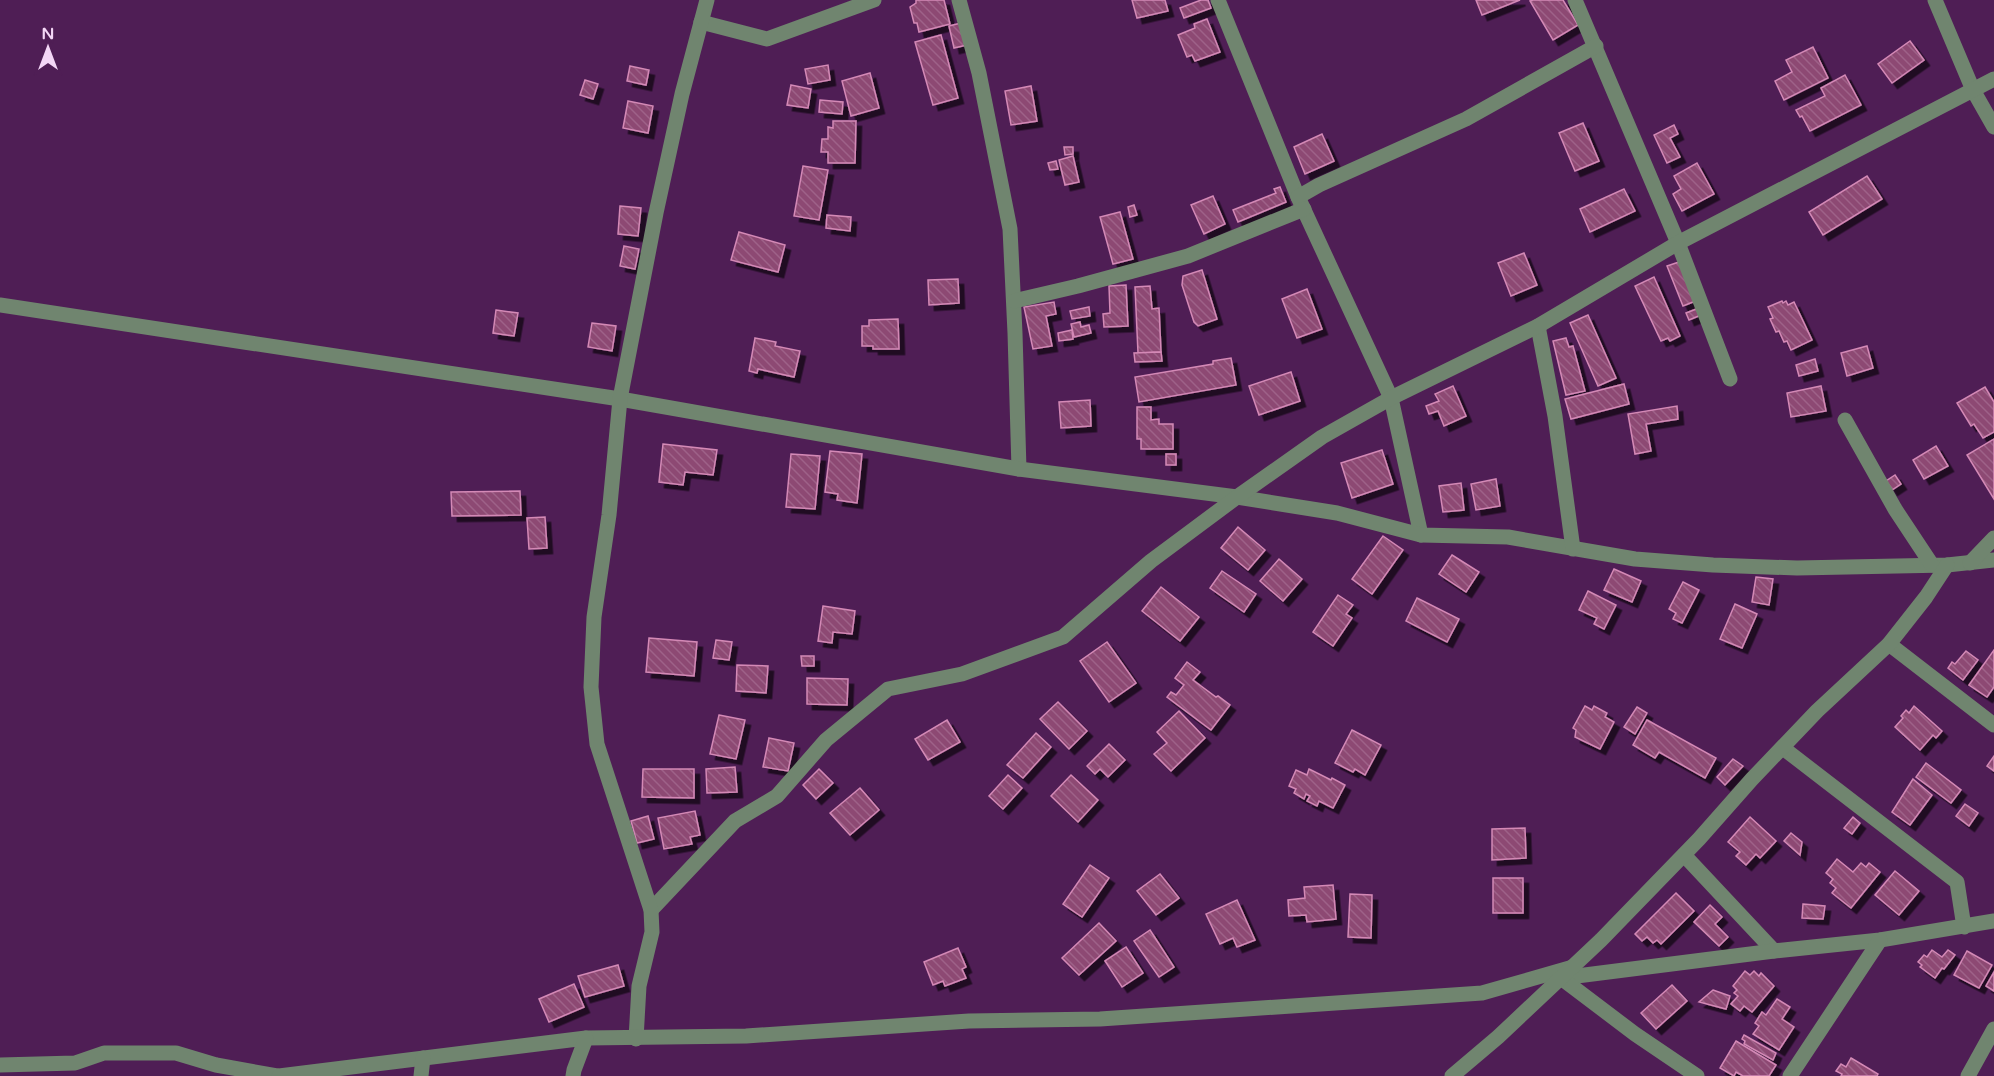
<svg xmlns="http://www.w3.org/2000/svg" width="1994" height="1076" font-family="'Varela Round',sans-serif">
  <defs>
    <pattern id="building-back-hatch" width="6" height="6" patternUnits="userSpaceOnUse" patternTransform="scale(1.5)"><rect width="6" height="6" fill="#8d4873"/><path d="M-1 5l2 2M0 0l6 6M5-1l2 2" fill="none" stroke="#9e6288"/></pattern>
    <filter id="shadow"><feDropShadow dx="5.5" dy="5.5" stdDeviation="0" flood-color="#0009"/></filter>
  </defs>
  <rect width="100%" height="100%" fill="#4f1e55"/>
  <!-- building -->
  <g fill="url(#building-back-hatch)" stroke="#d489b6" stroke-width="1.5" filter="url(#shadow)">
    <path d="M916 0H944L950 24 919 32 917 23H914L910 7 916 3Z"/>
    <path d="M1132 0H1165L1168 11 1137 18Z"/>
    <path d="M1201 0H1208L1211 8 1184 18 1180 8Z"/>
    <path d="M1476 0H1520L1482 15Z"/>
    <path d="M1533 0H1563L1578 25 1553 40 1530 1Z"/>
    <path d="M1207 19 1220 52 1195 61 1192 55 1187 57 1178 35 1195 28 1194 24Z"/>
    <path d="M961 23 967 45 954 48 949 26Z"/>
    <path d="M941 35 958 98 933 105 915 42Z"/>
    <path d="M1910 41 1924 60 1892 83 1878 64Z"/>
    <path d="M1813 47 1828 78 1784 100 1775 81 1792 72 1786 60Z"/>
    <path d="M828 65 830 80 808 84 805 69Z"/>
    <path d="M630 66 649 70 646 85 627 81Z"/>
    <path d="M870 73 879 108 851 116 842 81Z"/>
    <path d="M1845 75 1861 105 1810 131 1802 116 1800 117 1796 110 1825 96 1821 88Z"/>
    <path d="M585 80 598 84 593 99 580 95Z"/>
    <path d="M791 85 811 89 808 108 787 105Z"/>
    <path d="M1031 86 1037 121 1011 125 1005 91Z"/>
    <path d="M820 100 843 102 842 114 819 112Z"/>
    <path d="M628 101 653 106 648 133 623 128Z"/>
    <path d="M833 121H856L855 163H828V152H821L822 139H828V127L833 128Z"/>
    <path d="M1583 123 1599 161 1575 171 1559 133Z"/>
    <path d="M1674 125 1678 134 1670 138 1680 157 1667 163 1654 135Z"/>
    <path d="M1322 134 1334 161 1305 174 1294 147Z"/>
    <path d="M1064 147H1073V154L1065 155Z"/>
    <path d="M1073 156 1079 182 1065 185 1059 160Z"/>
    <path d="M1056 161 1058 169 1050 170 1048 163Z"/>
    <path d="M1697 163 1714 194 1682 211 1673 194 1681 189 1674 176Z"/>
    <path d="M803 166 828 170 819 220 794 216Z"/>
    <path d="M1867 176 1882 199 1823 235 1809 212Z"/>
    <path d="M1280 187 1286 202 1238 222 1233 210 1276 193 1274 189Z"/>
    <path d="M1624 189 1635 211 1590 232 1580 209Z"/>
    <path d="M1213 196 1225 224 1204 234 1191 205Z"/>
    <path d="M1134 205 1137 215 1130 217 1128 207Z"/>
    <path d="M620 206 641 208 638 236 618 234Z"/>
    <path d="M1120 212 1133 259 1113 264 1100 217Z"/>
    <path d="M827 215 851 217 850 231 826 228Z"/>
    <path d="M739 232 785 245 778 272 731 260Z"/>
    <path d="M624 246 639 249 635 269 620 266Z"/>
    <path d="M1524 253 1537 285 1511 296 1498 263Z"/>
    <path d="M1682 261 1698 300 1683 306 1667 266Z"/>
    <path d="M1202 270 1217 319 1198 326 1194 322 1182 285 1183 276Z"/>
    <path d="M1654 277 1680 336 1670 341 1668 338 1661 341 1635 286Z"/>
    <path d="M958 279 959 303 929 305 928 280Z"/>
    <path d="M1126 285 1128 326 1104 327 1103 314 1110 313 1109 286Z"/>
    <path d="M1150 286 1152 309 1159 308 1161 352 1138 353 1135 287Z"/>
    <path d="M1307 289 1322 329 1297 338 1282 299Z"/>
    <path d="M1782 301 1783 303 1786 301 1788 305 1794 302 1812 340 1791 350 1787 341 1784 342 1779 331 1776 332 1770 319 1773 318 1768 307Z"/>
    <path d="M1054 302 1056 314 1046 316 1052 346 1033 349 1024 307Z"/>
    <path d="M1089 307 1090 316 1072 319 1070 311Z"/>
    <path d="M1699 308 1701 315 1689 320 1686 313Z"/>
    <path d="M496 310 518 313 514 336 493 333Z"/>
    <path d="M1588 315 1616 378 1598 386 1570 323Z"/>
    <path d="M898 319 899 349H873V346H862V326H869V320Z"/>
    <path d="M1080 322 1081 327 1089 325 1091 333 1074 337 1071 324Z"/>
    <path d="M592 323 616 326 612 351 588 347Z"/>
    <path d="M1072 330 1073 339 1059 341 1058 333Z"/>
    <path d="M755 338 776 342 775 346 800 351 794 377 758 369 757 373 749 371Z"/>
    <path d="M1566 338 1569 347 1573 346 1585 391 1566 395 1553 341Z"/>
    <path d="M1867 346 1873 368 1847 376 1841 353Z"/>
    <path d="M1161 352 1162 361 1135 362 1134 353Z"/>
    <path d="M1231 358 1236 385 1139 402 1135 377 1213 364V361Z"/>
    <path d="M1815 359 1818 371 1799 376 1796 365Z"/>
    <path d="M1291 372 1300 401 1259 415 1249 386Z"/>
    <path d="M1624 384 1629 404 1571 419 1565 399Z"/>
    <path d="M1453 386 1466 416 1444 426 1438 411 1429 414 1426 406 1439 401 1435 394Z"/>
    <path d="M1821 386 1826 411 1791 417 1787 393Z"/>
    <path d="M1985 387 1994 402V432L1983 438 1974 424 1971 426 1957 403Z"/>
    <path d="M1090 400 1091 426 1061 428 1059 402Z"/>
    <path d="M1677 406 1678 419 1646 424 1651 451 1635 454 1628 414Z"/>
    <path d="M1137 407H1151V420L1159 419V424H1173V449H1141V439H1137Z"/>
    <path d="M1994 439V499L1967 455Z"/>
    <path d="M663 444 717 450 713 475 685 472 683 485 659 482Z"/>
    <path d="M1936 446 1948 466 1924 479 1913 460Z"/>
    <path d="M1382 450 1393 484 1352 498 1341 463Z"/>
    <path d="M830 451 862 454 857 503 837 500 838 494 825 492Z"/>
    <path d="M791 454 820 456 815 509 786 507Z"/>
    <rect x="1166" y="454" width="10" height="11"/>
    <path d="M1895 475 1901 484 1892 490 1886 481Z"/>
    <path d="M1496 479 1500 506 1476 510 1471 484Z"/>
    <path d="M1461 483 1464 510 1443 512 1439 486Z"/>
    <path d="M520 491 521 515 452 516 451 492Z"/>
    <path d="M545 517 547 548 529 549 527 518Z"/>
    <path d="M1238 527 1265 550 1248 570 1221 548Z"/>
    <path d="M1383 536 1403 550 1372 594 1352 579Z"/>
    <path d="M1452 555 1479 572 1466 592 1439 574Z"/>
    <path d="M1279 559 1302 579 1283 601 1260 581Z"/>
    <path d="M1614 569 1641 581 1632 602 1604 590Z"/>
    <path d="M1222 571 1256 594 1244 612 1210 588Z"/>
    <path d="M1756 577 1773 579 1769 605 1752 602Z"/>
    <path d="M1683 582 1699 590 1682 623 1673 619 1676 613 1669 609Z"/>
    <path d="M1161 587 1199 617 1180 641 1142 611Z"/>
    <path d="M1588 591 1616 605 1604 629 1594 624 1597 618 1579 610Z"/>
    <path d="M1338 595 1353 605 1346 614 1352 618 1333 646 1313 632Z"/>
    <path d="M1417 598 1459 619 1447 642 1406 621Z"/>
    <path d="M1735 604 1757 614 1742 648 1720 639Z"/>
    <path d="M823 606 855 611 852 634 833 632 832 643 818 641Z"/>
    <path d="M649 638 697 642 694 676 646 672Z"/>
    <path d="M716 640 732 642 729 660 713 658Z"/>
    <path d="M1107 642 1136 683 1109 702 1080 661Z"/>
    <path d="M1994 650V687L1987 697 1969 685Z"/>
    <path d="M1966 651 1978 660 1963 680 1948 668 1952 662 1955 664Z"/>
    <path d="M801 656H814V666H802Z"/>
    <path d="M1187 662 1200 672 1193 680 1216 697 1218 696 1230 705 1211 730 1167 697 1171 692 1176 695 1184 685 1175 678Z"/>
    <path d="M737 665 768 666 766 693 736 691Z"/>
    <path d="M807 678 848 679 847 705 807 704Z"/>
    <path d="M1058 702 1087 731 1069 749 1040 719Z"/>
    <path d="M1585 706 1592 710 1594 706 1607 713 1605 717 1614 722 1600 749 1575 737 1576 730 1573 728Z"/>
    <path d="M1914 706 1942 731 1936 738 1933 735 1920 750 1895 727 1903 718 1901 716 1906 710 1909 713Z"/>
    <path d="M1637 707 1647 713 1635 734 1624 727Z"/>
    <path d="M1179 711 1205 738 1171 771 1154 754 1167 743 1157 732Z"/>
    <path d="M719 715 745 720 736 759 710 754Z"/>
    <path d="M947 720 960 742 928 760 915 739Z"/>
    <path d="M1647 720 1716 758 1705 778 1659 752 1655 758 1633 745Z"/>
    <path d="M1352 730 1381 745 1365 775 1355 769 1353 772 1335 763Z"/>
    <path d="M1036 733 1051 747 1023 778 1007 765Z"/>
    <path d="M769 738 794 743 788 771 763 767Z"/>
    <path d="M1109 744 1125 760 1108 777 1100 769 1095 774 1087 766Z"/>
    <path d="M1994 756V771L1987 766Z"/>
    <path d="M1733 759 1743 766 1725 785 1717 777Z"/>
    <path d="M1926 763 1961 790 1951 803 1916 777Z"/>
    <path d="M735 767 737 792 707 793 706 769Z"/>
    <path d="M643 769H694V798L642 797Z"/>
    <path d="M819 769 833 783 816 799 803 785Z"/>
    <path d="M1309 769 1331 780 1332 778 1345 785 1333 808 1319 801 1317 806 1307 801 1310 796 1306 794 1304 799 1294 793 1296 789 1289 786 1296 770 1307 775Z"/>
    <path d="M1008 775 1022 788 1003 809 989 796Z"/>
    <path d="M1071 775 1098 800 1078 822 1051 796Z"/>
    <path d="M1913 779 1932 795 1910 825 1892 812Z"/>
    <path d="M860 788 879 810 850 835 830 813Z"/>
    <path d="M1965 804 1978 813 1969 826 1956 816Z"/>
    <path d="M695 811 700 835 690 837 692 844 664 849 658 818Z"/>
    <path d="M648 816 654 839 637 843 631 821Z"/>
    <path d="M1750 817 1776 841 1760 858 1756 854 1746 865 1736 856 1740 852 1728 842Z"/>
    <path d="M1853 817 1860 823 1852 834 1844 828Z"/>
    <path d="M1525 828 1526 858 1492 860V829Z"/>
    <path d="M1791 833 1802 842 1800 855 1784 841Z"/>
    <path d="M1837 859 1853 872 1861 863 1866 867 1869 863 1880 872 1851 908 1832 893 1836 888 1830 883 1833 879 1826 873Z"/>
    <path d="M1090 865 1109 878 1082 917 1063 904Z"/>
    <path d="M1895 871 1919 891 1899 915 1875 895Z"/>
    <path d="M1160 874 1179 898 1156 915 1137 891Z"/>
    <rect x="1493" y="878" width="30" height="35"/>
    <path d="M1333 885 1336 919 1307 922 1306 915 1289 916 1288 900 1305 898 1304 887Z"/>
    <path d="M1676 893 1694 911 1661 944 1657 940 1653 943 1647 937 1642 941 1635 934Z"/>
    <path d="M1350 894 1372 895 1371 938 1348 937Z"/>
    <path d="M1237 900 1255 940 1237 947 1233 938 1220 944 1206 914Z"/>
    <path d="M1803 904 1825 906 1823 919 1802 918Z"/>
    <path d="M1710 905 1722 917 1715 924 1728 937 1719 946 1694 922Z"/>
    <path d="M1099 923 1116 941 1079 975 1062 958Z"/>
    <path d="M1150 930 1174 967 1159 977 1134 941Z"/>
    <path d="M1126 947 1143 973 1122 987 1105 961Z"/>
    <path d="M958 948 966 967 962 969 966 978 945 986 943 981 933 985 924 962Z"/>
    <path d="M1932 950 1942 957 1948 950 1955 955 1944 969 1942 968 1935 978 1920 967 1922 965 1918 962 1924 955 1927 957Z"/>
    <path d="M1967 951 1992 965 1979 988 1954 975Z"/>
    <path d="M618 965 624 986 585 997 578 976Z"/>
    <path d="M1745 971 1750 975 1754 971 1759 976 1761 973 1774 986 1752 1012 1744 1006 1740 1011 1731 1004 1738 996 1734 993 1737 990 1733 986Z"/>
    <path d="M1994 972V991L1986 986Z"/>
    <path d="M574 984 584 1007 549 1022 539 999Z"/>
    <path d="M1672 985 1687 1001 1656 1029 1641 1013Z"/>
    <path d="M1713 990 1730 996 1726 1009 1699 1002Z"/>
    <path d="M1777 999 1790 1007 1782 1019 1794 1027 1779 1050 1753 1034 1759 1026 1755 1023 1762 1012 1766 1015Z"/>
    <path d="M1744 1035 1776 1053 1773 1060 1744 1044 1745 1041 1742 1039Z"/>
    <path d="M1736 1041 1776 1065 1769 1076H1743L1736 1072 1734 1076 1720 1068Z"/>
    <path d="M1851 1058 1878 1074 1877 1076H1841L1842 1074 1836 1071 1841 1064 1846 1067Z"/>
  </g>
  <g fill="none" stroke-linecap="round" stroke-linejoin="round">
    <!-- minor -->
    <g stroke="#70856f" stroke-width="15">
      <path d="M959 0 979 73 1010 229 1015 333 1019 469"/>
      <path d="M1218 0 1298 197 1391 398 1421 535"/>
      <path d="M1575 0 1678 243 1730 379"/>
      <path d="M1935 0 1973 90 1994 127"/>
      <path d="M701 22 767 39 874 0"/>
      <path d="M1298 197 1319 185 1466 119 1596 46"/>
      <path d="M1014 301 1078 286 1188 256 1304 209"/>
      <path d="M0 305 620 399 1019 469 1237 497 1337 513 1421 535 1508 537 1635 559 1713 565 1797 568 1947 565 1994 560"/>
      <path d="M1538 326 1555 416 1573 549"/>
      <path d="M1845 420 1895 509 1932 565"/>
      <path d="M1970 563 1994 538"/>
      <path d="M1889 644 1994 725"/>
      <path d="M1783 748 1957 882 1964 927"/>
      <path d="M1684 855 1774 951"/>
      <path d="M651 910 735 821 777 796 826 740 888 689 962 674 1063 637 1151 561 1237 497 1322 437 1391 398 1538 326 1678 243 1994 79"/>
      <path d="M1561 978 1774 951 1880 940 1994 921"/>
      <path d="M1561 978 1635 1034 1697 1076"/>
      <path d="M636 1039 639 986 652 932 651 910 597 744 591 687 594 617 609 515 620 399 656 213 682 94 707 0"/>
      <path d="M0 1065 75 1063 104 1053H176L216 1065 277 1076"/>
      <path d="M279 1076 586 1038 746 1036 969 1021 1100 1019 1482 993 1573 967"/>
      <path d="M421 1076 423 1058"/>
      <path d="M573 1076 574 1070 586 1038"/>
      <path d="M1452 1076 1498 1037 1601 940 1699 839 1752 779 1817 711 1889 644 1926 597 1947 565"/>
      <path d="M1790 1076 1880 940"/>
      <path d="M1968 1076 1994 1029"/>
    </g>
  </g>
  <!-- north arrow -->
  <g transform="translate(48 48)" stroke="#4f1e55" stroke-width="4.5" paint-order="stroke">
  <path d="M0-4.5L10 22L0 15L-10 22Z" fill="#f3d6f6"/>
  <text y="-9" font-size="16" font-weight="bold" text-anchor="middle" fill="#f3d6f6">N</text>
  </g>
</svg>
